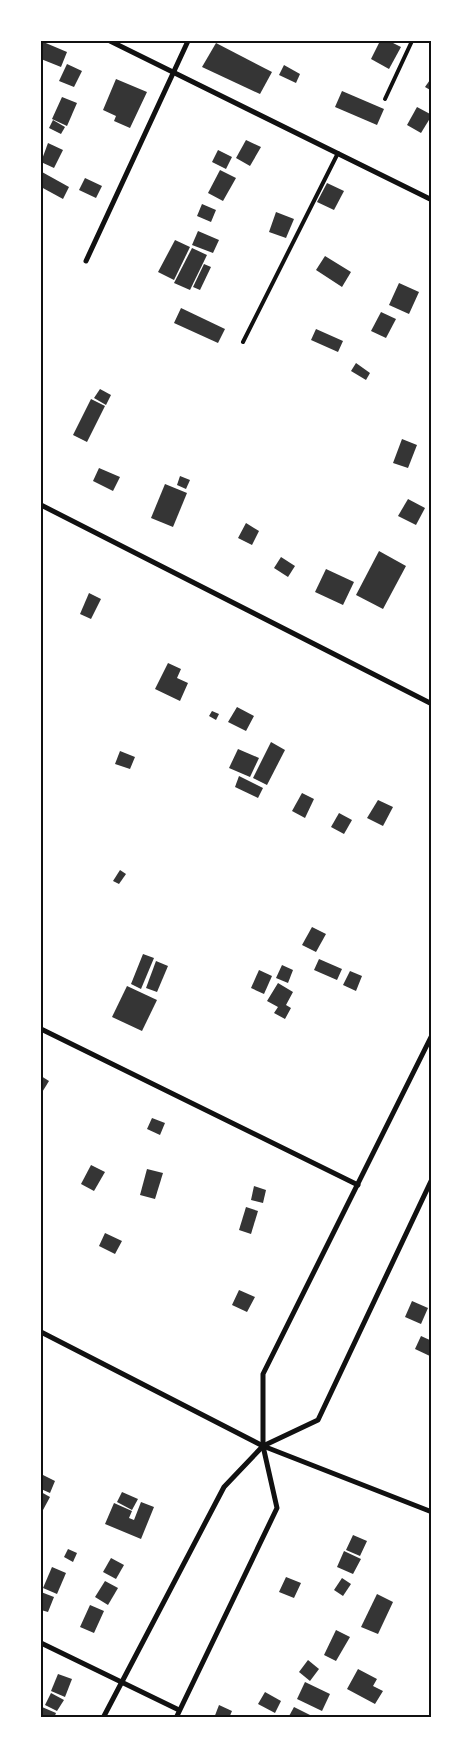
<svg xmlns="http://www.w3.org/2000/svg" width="473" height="1759" font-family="'DejaVu Sans',sans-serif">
  <rect width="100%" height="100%" fill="#fff"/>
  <!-- building -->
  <g fill="#353535">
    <path d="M41 41 67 52 61 67 41 59Z"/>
    <path d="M380 41H389L401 47 389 69 371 59Z"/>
    <path d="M216 43 272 72 260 94 202 67Z"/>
    <path d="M67 64 82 71 74 87 59 81Z"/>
    <path d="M284 65 300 74 296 83 279 75Z"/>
    <path d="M432 77V91L425 87Z"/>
    <path d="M116 79 147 92 130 128 114 121 116 116 103 110Z"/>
    <path d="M342 91 384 109 377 125 335 107Z"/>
    <path d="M62 97 77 103 67 126 52 119Z"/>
    <path d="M417 107 432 115 421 133 407 125Z"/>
    <path d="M53 120 65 127 61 134 49 128Z"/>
    <path d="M246 140 261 147 250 166 236 158Z"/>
    <path d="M48 143 63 150 54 168 41 162Z"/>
    <path d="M218 150 232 157 226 169 212 162Z"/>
    <path d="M220 170 236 178 223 201 208 193Z"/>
    <path d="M42 172 69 187 63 199 41 187Z"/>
    <path d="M85 178 102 186 96 198 79 190Z"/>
    <path d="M327 183 344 191 334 210 317 202Z"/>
    <path d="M202 204 216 210 211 222 197 216Z"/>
    <path d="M276 212 294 219 286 238 269 232Z"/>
    <path d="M198 231 219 240 213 253 192 245Z"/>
    <path d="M175 240 190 247 174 280 158 272Z"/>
    <path d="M192 248 207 255 190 290 174 283Z"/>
    <path d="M325 256 351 272 342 287 316 270Z"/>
    <path d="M204 264 211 267 200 290 193 287Z"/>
    <path d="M399 283 419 292 409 314 389 305Z"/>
    <path d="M181 308 225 329 218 343 174 323Z"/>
    <path d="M381 312 396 319 386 338 371 331Z"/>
    <path d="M316 329 343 341 338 352 311 340Z"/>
    <path d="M356 363 370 373 366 380 351 371Z"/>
    <path d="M100 389 111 395 106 405 94 398Z"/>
    <path d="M91 399 105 406 87 442 73 435Z"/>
    <path d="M402 439 417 445 408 468 393 463Z"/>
    <path d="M99 468 120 477 113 491 93 481Z"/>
    <path d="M180 476 190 480 186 489 177 485Z"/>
    <path d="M165 484 187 493 173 527 151 518Z"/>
    <path d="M408 499 425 508 416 525 398 516Z"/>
    <path d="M246 523 259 531 252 545 238 538Z"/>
    <path d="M379 551 406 566 383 609 356 595Z"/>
    <path d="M281 557 295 566 288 577 274 568Z"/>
    <path d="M326 569 354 582 343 605 315 592Z"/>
    <path d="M89 593 101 599 91 619 80 614Z"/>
    <path d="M168 663 181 669 177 678 188 683 180 701 155 689Z"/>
    <path d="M237 707 254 716 246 731 228 722Z"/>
    <path d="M212 711 219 714 216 720 209 716Z"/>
    <path d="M271 742 285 750 267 785 253 778Z"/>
    <path d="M238 749 259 758 250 777 229 768Z"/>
    <path d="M120 751 135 757 130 769 115 764Z"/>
    <path d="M239 776 263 788 258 798 235 787Z"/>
    <path d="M302 793 314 799 305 818 292 811Z"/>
    <path d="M378 800 393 807 383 826 367 818Z"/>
    <path d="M339 813 352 820 344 834 331 827Z"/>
    <path d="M120 870 126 874 119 884 113 881Z"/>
    <path d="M312 927 326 934 316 952 302 945Z"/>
    <path d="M143 954 154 958 141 989 131 984Z"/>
    <path d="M319 959 342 969 337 980 314 970Z"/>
    <path d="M156 961 168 966 157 992 146 988Z"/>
    <path d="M282 965 293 970 288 983 276 978Z"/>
    <path d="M259 970 272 976 264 994 251 988Z"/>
    <path d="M350 971 362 976 356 991 343 985Z"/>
    <path d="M278 983 293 992 286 1005 291 1008 285 1019 274 1013 278 1007 267 1001Z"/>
    <path d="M127 986 157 1000 142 1031 112 1017Z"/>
    <path d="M41 1076 49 1081 41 1094Z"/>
    <path d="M152 1118 165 1123 160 1135 147 1129Z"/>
    <path d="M91 1165 105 1172 94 1191 81 1184Z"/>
    <path d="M147 1169 163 1173 155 1199 140 1195Z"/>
    <path d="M254 1186 266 1190 263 1203 251 1200Z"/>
    <path d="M246 1207 258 1211 251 1234 239 1230Z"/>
    <path d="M105 1233 122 1241 115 1254 99 1246Z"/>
    <path d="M239 1290 255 1297 247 1312 232 1305Z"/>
    <path d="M412 1301 428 1308 421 1324 405 1317Z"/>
    <path d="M421 1336 432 1341V1357L415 1349Z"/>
    <path d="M41 1474 55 1481 50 1493 41 1489Z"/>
    <path d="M41 1492 50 1497 43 1510H41Z"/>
    <path d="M122 1492 138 1499 132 1510 117 1502Z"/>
    <path d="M141 1502 154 1507 141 1539 105 1524 114 1503 132 1511 129 1518 134 1520Z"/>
    <path d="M353 1535 367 1541 360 1556 346 1550Z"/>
    <path d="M68 1549 77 1553 73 1562 64 1557Z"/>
    <path d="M344 1551 361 1559 353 1574 337 1567Z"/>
    <path d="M111 1558 124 1565 116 1579 103 1572Z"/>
    <path d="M52 1567 66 1573 57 1594 43 1588Z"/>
    <path d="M286 1577 301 1583 294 1598 279 1592Z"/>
    <path d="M342 1578 351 1584 343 1596 334 1590Z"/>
    <path d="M105 1581 118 1588 108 1605 95 1597Z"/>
    <path d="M41 1592 54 1597 48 1612 41 1610Z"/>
    <path d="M377 1594 393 1602 378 1634 361 1627Z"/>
    <path d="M90 1605 104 1611 94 1633 80 1627Z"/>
    <path d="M336 1630 350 1637 336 1661 324 1655Z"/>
    <path d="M308 1660 319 1669 310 1681 299 1672Z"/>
    <path d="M358 1669 377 1679 373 1686 383 1691 375 1704 347 1689Z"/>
    <path d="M58 1674 72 1679 65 1697 51 1691Z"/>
    <path d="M305 1682 330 1694 322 1711 297 1699Z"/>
    <path d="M265 1692 281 1701 275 1713 258 1704Z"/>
    <path d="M51 1693 64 1700 57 1711 45 1705Z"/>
    <path d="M219 1705 232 1711 229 1718H214Z"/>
    <path d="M42 1707 56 1713 54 1718H41Z"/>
    <path d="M294 1707 316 1718H288Z"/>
  </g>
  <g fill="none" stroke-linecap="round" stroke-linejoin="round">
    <!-- service -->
    <g stroke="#111" stroke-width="4">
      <path d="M385 99 412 41"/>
      <path d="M243 342 338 153"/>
    </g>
    <!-- minor -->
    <g stroke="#111" stroke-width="5">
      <path d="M110 41 432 200"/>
      <path d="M86 261 188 41"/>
      <path d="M41 505 432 704"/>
      <path d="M41 1029 358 1185"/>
      <path d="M41 1332 263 1446 432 1512"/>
      <path d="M41 1643 179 1710"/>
      <path d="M103 1718 224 1487 263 1446 318 1420 432 1179"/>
      <path d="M176 1718 277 1508 263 1446V1374L432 1035"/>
    </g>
  </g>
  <!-- border -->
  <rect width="473" height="1759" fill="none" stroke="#ffffff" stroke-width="85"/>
  <rect x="42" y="42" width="388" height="1674" fill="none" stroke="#111" stroke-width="2"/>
</svg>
